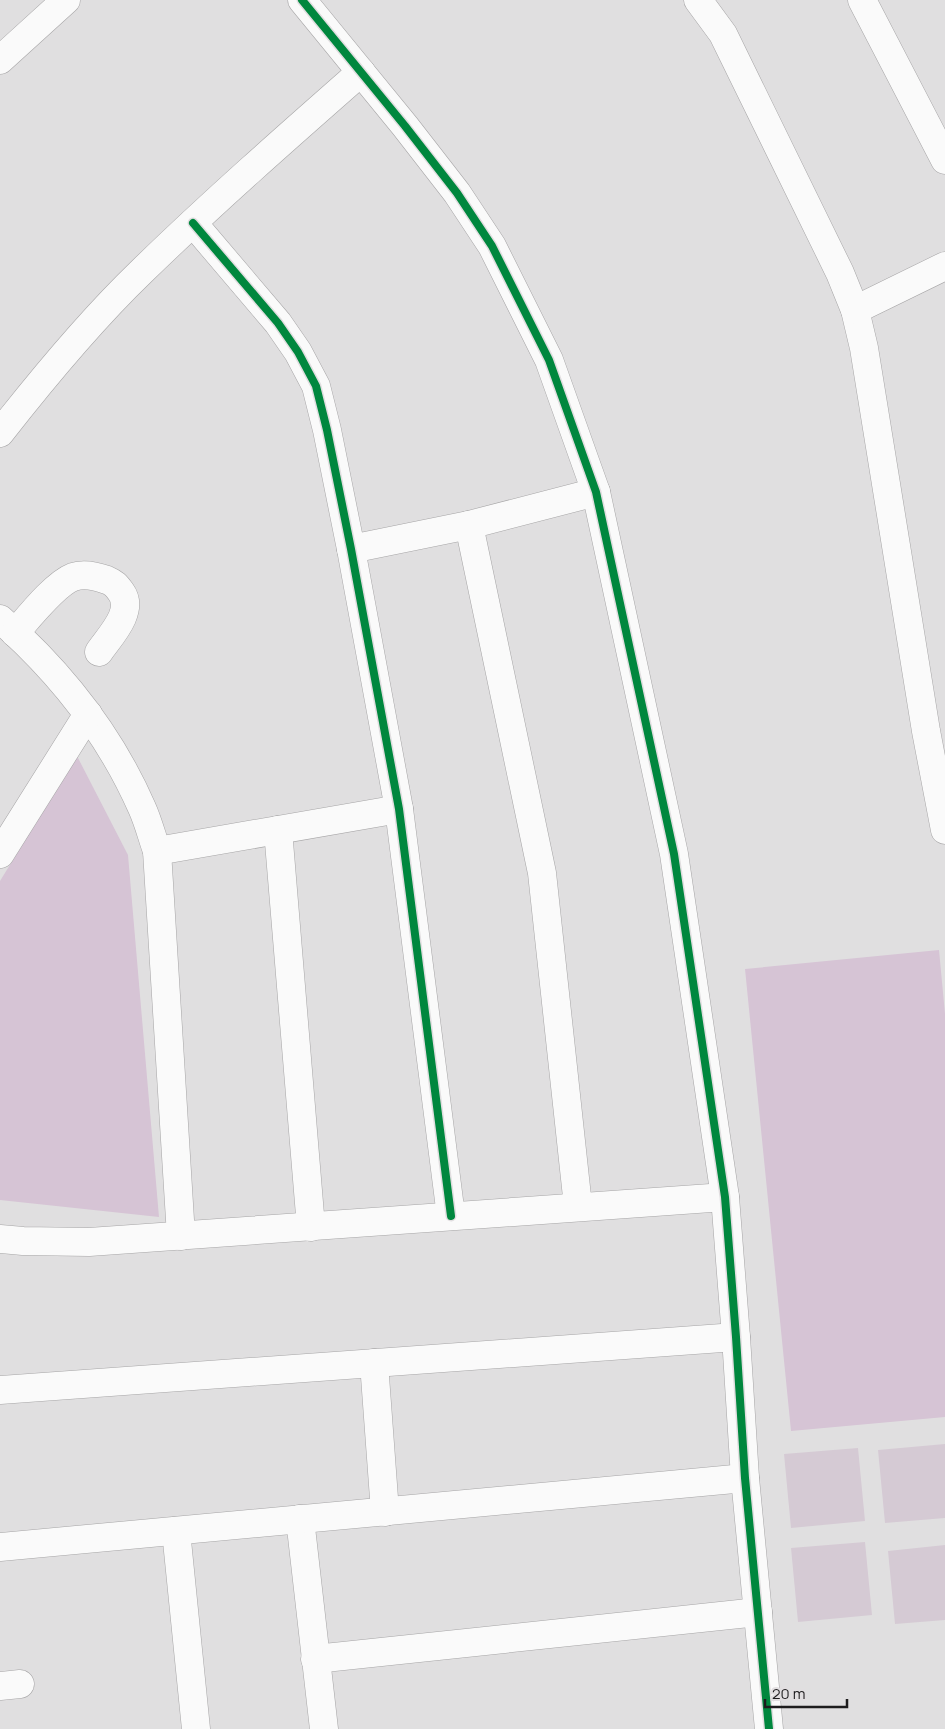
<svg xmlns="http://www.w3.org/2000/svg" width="945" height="1729" font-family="Manrope,sans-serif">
  <rect width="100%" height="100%" fill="#e0dfe0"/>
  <!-- green -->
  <g fill="#d6c4d5">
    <path d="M77 756 128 855 159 1217 0 1200V881Z"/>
    <path d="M939 950 945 1014V1417L791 1431 745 969Z"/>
  </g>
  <!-- building -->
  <g fill="#d5cad4">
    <path d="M945 1444V1518L885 1523 878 1450Z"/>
    <path d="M858 1448 865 1521 791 1528 784 1454Z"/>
    <path d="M865 1542 872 1615 798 1622 791 1548Z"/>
    <path d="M945 1545V1620L895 1624 888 1551Z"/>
  </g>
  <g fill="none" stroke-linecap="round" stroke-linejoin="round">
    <defs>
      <g id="minor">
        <path d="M302 0 405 126 457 193 492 246 549 360 596 492 674 854 725 1197 736 1337 745 1478 769 1729"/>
        <path d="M698 0 723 34 840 273 855 310 864 348 926 731 945 830"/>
        <path d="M862 0 945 160"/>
        <path d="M0 60 66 0"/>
        <path d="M193 223 278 323 298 352 316 386 327 430 351 549 399 809 451 1216"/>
        <path d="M855 310 945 266"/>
        <path d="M0 433C43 378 92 319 142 271 213 202 287 137 361 72"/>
        <path d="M469 525 542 873 578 1206"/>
        <path d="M351 549 469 525 596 492"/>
        <path d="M0 619C59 671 110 735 142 808 148 821 152 837 157 851L181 1236"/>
        <path d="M15 633C29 617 55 584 73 577 84 573 96 576 107 580 114 583 116 585 121 592 135 611 110 636 99 652"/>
        <path d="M278 830 311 1227"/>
        <path d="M157 851 399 809"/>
        <path d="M0 854 88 714"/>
        <path d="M0 1239 23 1241 89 1242 725 1197"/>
        <path d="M374 1363 385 1512"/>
        <path d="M0 1390 736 1337"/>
        <path d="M300 1519 324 1729"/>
        <path d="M176 1531 196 1729"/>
        <path d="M0 1547 745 1478"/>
        <path d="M315 1659 758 1612"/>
        <path d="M0 1686 20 1684"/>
      </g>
    </defs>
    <!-- minor casing -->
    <use href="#minor" stroke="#a6a5a6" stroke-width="29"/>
    <!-- minor -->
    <use href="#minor" stroke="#fafafa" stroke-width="28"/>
    <defs>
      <g id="cycleway">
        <path d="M302 0 405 126 457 193 492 246 549 360 596 492 674 854 725 1197 736 1337 745 1478 769 1729"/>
        <path d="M193 223 278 323 298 352 316 386 327 430 351 549 399 809 451 1216"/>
      </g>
    </defs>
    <!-- cycleway casing -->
    <use href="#cycleway" stroke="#e1dee0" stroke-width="11"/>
    <!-- cycleway -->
    <use href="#cycleway" stroke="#00873e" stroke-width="8"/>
  </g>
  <!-- scale -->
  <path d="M765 1699v8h82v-8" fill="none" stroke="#1d1c1d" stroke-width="2.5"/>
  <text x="772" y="1699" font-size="15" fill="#1d1c1d" stroke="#e1dee0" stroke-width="4" paint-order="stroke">20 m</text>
</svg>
